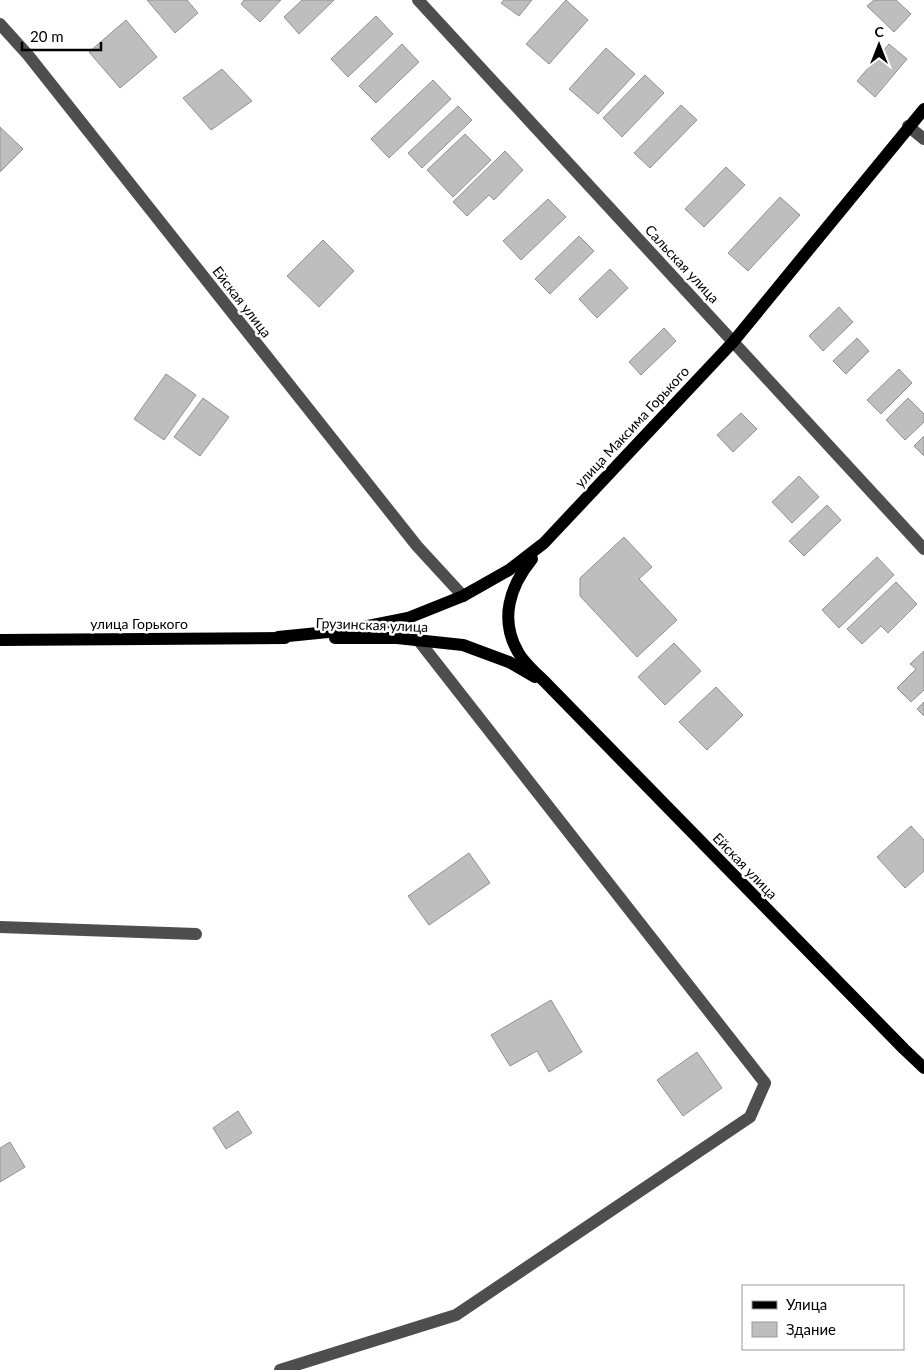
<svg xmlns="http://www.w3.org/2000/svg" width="924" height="1370" font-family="Lato,sans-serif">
  <rect width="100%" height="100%" fill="#fff"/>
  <!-- building -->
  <g fill="#bebebe" stroke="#929292">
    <path d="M147 0H187L198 13 175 33Z"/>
    <path d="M244 0H281L260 22 241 4Z"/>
    <path d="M302 0H334L299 34 284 17Z"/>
    <path d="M504 0H532L519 16 501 3Z"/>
    <path d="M566 0 588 20 549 64 526 44Z"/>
    <path d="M874 0H896L911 14 894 32 867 6Z"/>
    <path d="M376 16 393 34 348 77 331 59Z"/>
    <path d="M126 20 157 57 120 88 89 52Z"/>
    <path d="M402 44 419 62 376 103 359 86Z"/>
    <path d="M889 44 907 59 875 97 857 81Z"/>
    <path d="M606 48 635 74 598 114 569 89Z"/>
    <path d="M222 69 252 101 211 130 183 98Z"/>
    <path d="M645 75 664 93 622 137 603 118Z"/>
    <path d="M433 80 451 99 389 158 371 139Z"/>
    <path d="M681 105 697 120 650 168 634 153Z"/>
    <path d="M458 106 472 120 422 168 408 153Z"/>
    <path d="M0 127 23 149 0 172Z"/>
    <path d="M465 134 491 160 453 197 427 170Z"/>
    <path d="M505 151 523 170 494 200 489 195 467 216 453 202Z"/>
    <path d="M726 167 745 185 704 227 685 209Z"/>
    <path d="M780 197 800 215 748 271 728 253Z"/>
    <path d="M548 199 566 217 521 260 503 241Z"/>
    <path d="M579 236 594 251 550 294 535 279Z"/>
    <path d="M323 240 354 271 319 307 287 276Z"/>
    <path d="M610 269 628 288 597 318 579 299Z"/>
    <path d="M839 307 853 322 823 351 809 336Z"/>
    <path d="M664 328 676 341 641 375 629 362Z"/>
    <path d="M857 338 869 351 846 374 833 361Z"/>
    <path d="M899 369 912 383 881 414 867 400Z"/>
    <path d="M166 374 196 395 164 440 134 419Z"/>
    <path d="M203 398 229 417 200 456 174 437Z"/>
    <path d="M908 398 924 414V422L905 440 886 420Z"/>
    <path d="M741 413 757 429 733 452 717 435Z"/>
    <path d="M924 436V456L914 446Z"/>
    <path d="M799 476 819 497 792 523 772 502Z"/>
    <path d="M827 505 841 520 804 556 789 541Z"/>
    <path d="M624 537 652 567 639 579 677 620 637 657 580 596V578Z"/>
    <path d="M877 557 894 575 839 628 822 610Z"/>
    <path d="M896 582 917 604 888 633 881 626 862 644 847 629Z"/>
    <path d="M674 643 701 671 665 705 638 677Z"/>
    <path d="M924 651V690L911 702 897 688 916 669 910 664Z"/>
    <path d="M716 687 743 715 707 750 679 722Z"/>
    <path d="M924 702V716L917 709Z"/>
    <path d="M911 826 924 840V871L905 888 877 857Z"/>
    <path d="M469 853 490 883 429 925 408 896Z"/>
    <path d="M551 1000 582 1052 549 1072 537 1051 510 1066 491 1035Z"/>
    <path d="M697 1052 722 1088 683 1116 657 1080Z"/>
    <path d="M238 1111 252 1133 226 1149 213 1128Z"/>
    <path d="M10 1142 25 1167 0 1182V1148Z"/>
  </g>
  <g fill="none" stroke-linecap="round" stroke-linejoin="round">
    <!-- minor -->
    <g stroke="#4e4e4e" stroke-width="12">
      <path d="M418 0 924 549"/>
      <path d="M0 24 28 55 417 546 463 596"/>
      <path d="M908 126 924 139"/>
      <path d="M0 927 196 934"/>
      <path d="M280 1370 456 1315 750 1117 765 1083 419 641"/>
    </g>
    <!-- major -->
    <g stroke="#000" stroke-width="12">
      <path d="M532 559C510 586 499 619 518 652 524 663 537 674 546 683L904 1049 924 1068"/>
      <path d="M278 637 348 630 408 618 463 596 509 570 544 543 733 342 924 109"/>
      <path d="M335 638H397L463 645 509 662 535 677"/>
      <path d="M0 640 285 638"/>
    </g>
  </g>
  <g text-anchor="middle" stroke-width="5" stroke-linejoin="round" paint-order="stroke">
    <!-- street labels -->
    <g font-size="14" fill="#000" stroke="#fff">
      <text transform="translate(682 264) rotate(47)" y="5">Сальская улица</text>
      <text transform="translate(242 302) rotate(52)" y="5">Ейская улица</text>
      <text transform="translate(632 427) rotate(-47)" y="5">улица Максима Горького</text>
      <text x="139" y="629">улица Горького</text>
      <text transform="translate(372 625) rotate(2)" y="5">Грузинская улица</text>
      <text transform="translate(745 866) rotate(46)" y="5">Ейская улица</text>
    </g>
  </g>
  <!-- legend -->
  <rect x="742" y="1285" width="162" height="65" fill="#ffffff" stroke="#999999"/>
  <rect x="752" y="1301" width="25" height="8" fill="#000000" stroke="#999999"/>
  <text x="786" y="1310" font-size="15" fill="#000000">Улица</text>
  <rect x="752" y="1322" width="25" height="15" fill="#bebebe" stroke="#999999"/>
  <text x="786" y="1335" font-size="15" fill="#000000">Здание</text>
  <!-- north arrow -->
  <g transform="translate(879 45)" stroke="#ffffff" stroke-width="4" paint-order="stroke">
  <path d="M0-4L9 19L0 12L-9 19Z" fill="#000000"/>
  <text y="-8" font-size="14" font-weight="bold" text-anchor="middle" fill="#000000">С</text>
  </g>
  <!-- scale -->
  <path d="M22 42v8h79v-8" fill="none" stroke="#000000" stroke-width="2.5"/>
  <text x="30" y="42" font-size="15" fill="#000000" stroke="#ffffff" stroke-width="4" paint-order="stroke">20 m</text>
</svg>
